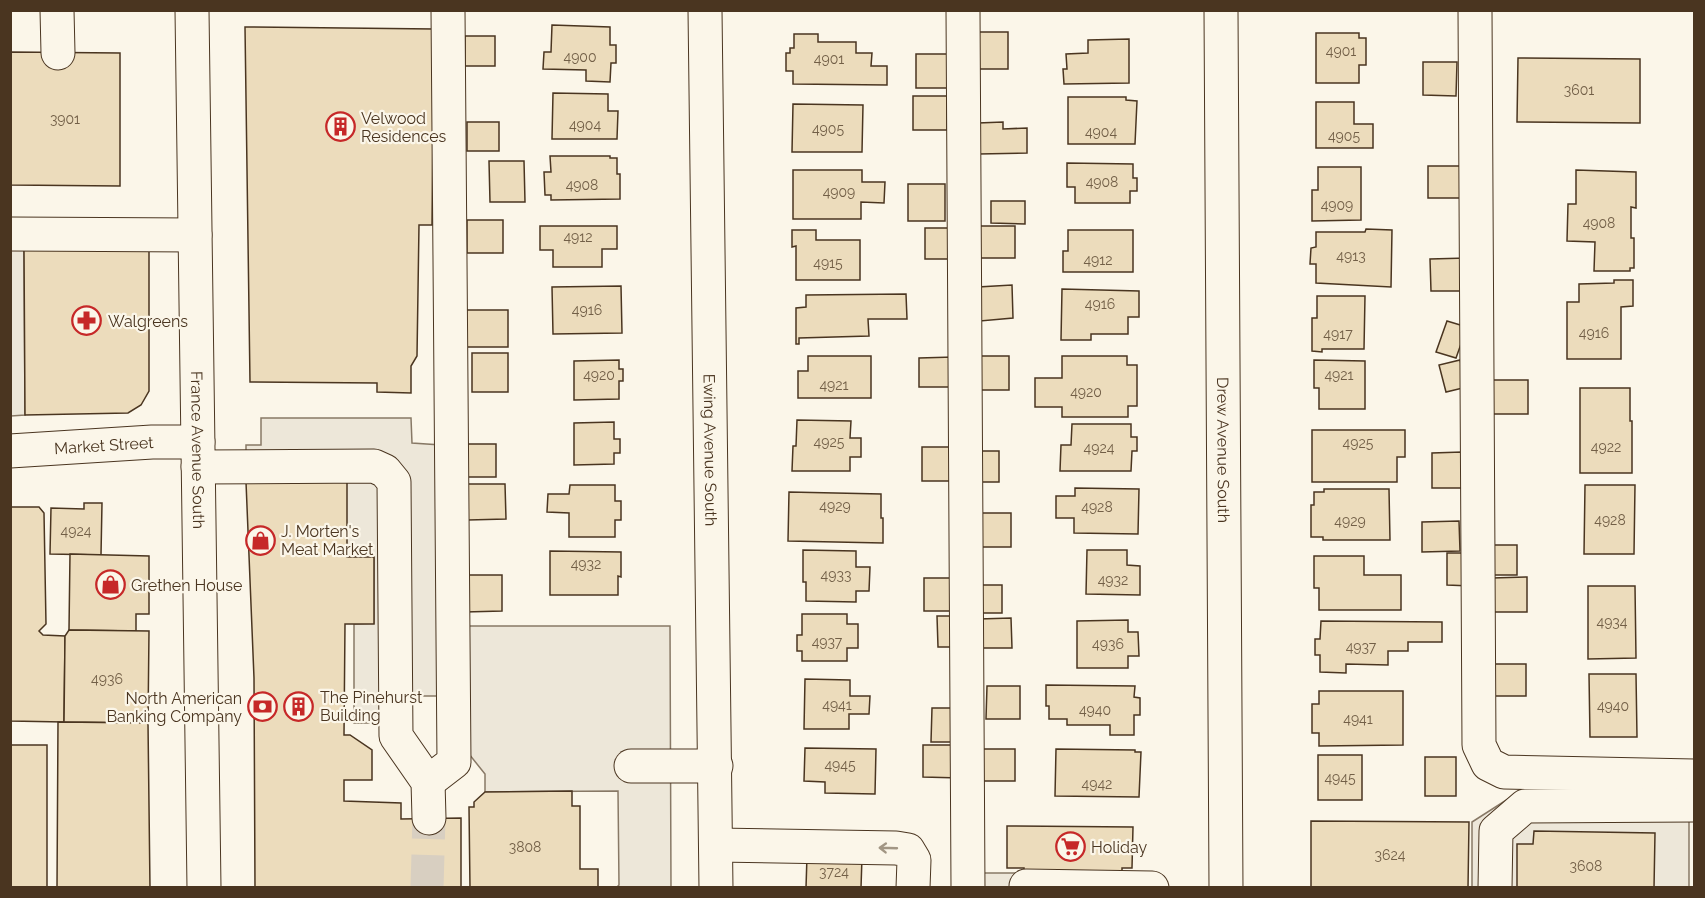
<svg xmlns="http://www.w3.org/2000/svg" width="1705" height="898" font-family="Raleway,sans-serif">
  <rect width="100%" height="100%" fill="#fbf6e9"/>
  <!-- parking -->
  <g fill="#ede7d9" stroke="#887966" stroke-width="1.5">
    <path d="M10 239 24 250 25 415 11 416Z"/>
    <path d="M261 418H411L412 443 441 445 443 696H412L380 723H354V624L374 623V558L347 557 246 482V445H261Z"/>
    <path d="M469 626H670L671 887H617L619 885 618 791 485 792V774L469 754Z"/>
    <path d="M1525 788H1676L1689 802V887L1472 888V822Z"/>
    <rect x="982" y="873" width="33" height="14"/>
  </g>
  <!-- building -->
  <g fill="#ecdcbc" stroke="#4a3520" stroke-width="1.5">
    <path d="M552 25 610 27V45H616V63H611L610 82 586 81V70L543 69 544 52H551Z"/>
    <path d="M245 27 434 29 432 225H419L417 356 411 366V393L377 392V383L250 382Z"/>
    <rect x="975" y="32" width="33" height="37"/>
    <path d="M1316 33H1359V38H1366V65H1359V83H1316Z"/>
    <path d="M794 34H818V42H856V53H872L871 66H887V85L793 84V71H786V53H790V48H794Z"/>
    <rect x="465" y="36" width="30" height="30"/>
    <path d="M1129 39V83L1064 84 1063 69H1067L1066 54 1088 53V40Z"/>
    <path d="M10 52 120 53V186L10 185Z"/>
    <rect x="916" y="54" width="34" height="34"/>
    <path d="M1518 58 1640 59V123L1517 122Z"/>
    <path d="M1423 62H1457L1456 96 1423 95Z"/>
    <path d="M553 93 608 94V111H618L617 139H552Z"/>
    <rect x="913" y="96" width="34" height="34"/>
    <path d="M1068 97H1126V100L1137 101 1135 144H1068Z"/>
    <path d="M1316 102H1354V124H1373V148H1316Z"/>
    <path d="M793 104 863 105 862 152H792Z"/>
    <rect x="467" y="122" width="32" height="29"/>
    <path d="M1003 122V129L1027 128V153L979 154 978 123Z"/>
    <path d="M550 156H610V158H617V174H620V199L551 200V195H545L544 172H551Z"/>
    <path d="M489 161H524L525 202H490Z"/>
    <path d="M1067 163 1133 164V178H1137V191H1130V203H1075V187H1067Z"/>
    <path d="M1428 166H1466L1467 198H1428Z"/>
    <path d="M1318 167H1361V220L1312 221V190H1318Z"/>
    <path d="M793 170H862V182H885L884 203 861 202V219H793Z"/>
    <path d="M1576 170 1636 172V208L1631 207V238H1634V268H1630V271H1594L1595 242 1567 241 1568 204H1576Z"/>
    <rect x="908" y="184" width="37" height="37"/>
    <path d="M991 201H1025V224L991 223Z"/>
    <rect x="467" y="220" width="36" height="33"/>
    <path d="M540 226H617V249H602V267H553V250H540Z"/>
    <rect x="979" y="226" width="36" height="32"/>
    <rect x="925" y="228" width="28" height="31"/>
    <path d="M1366 229 1392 230 1391 287 1316 283V264H1310L1311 248 1316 247V232H1365Z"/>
    <path d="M792 230H816V240H860V280H796V246L792 247Z"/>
    <path d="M1068 230H1133V272H1063V251H1068Z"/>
    <path d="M24 250H149V391L141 405 128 413 25 415Z"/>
    <path d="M1467 258V291H1431L1430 259Z"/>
    <path d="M1614 280H1633V306L1621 307V359H1567V302H1579V284L1614 283Z"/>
    <path d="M1012 285 1013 318 980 321 978 287Z"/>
    <path d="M621 286 622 333 553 334 552 287Z"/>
    <path d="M1062 289 1139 291V317H1128V334H1091V340H1061Z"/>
    <path d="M906 294 907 319H868L869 336 799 338V344H796V308L806 307V295Z"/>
    <path d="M1317 296H1365L1364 349H1322V352L1312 351V318H1317Z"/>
    <rect x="466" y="310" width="42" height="37"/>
    <path d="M1447 321 1467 327 1456 358 1436 352Z"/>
    <rect x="472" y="353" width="36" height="39"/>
    <path d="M808 356H871V398H798V371H808Z"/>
    <rect x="976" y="356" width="33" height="34"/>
    <path d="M1062 356H1127V365H1137V406H1128V417H1062V407H1035V378H1062Z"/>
    <path d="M954 357 955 387H919V358Z"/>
    <path d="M619 360V369H623V381H619V399L574 400V361Z"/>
    <path d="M1314 360 1365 361V409H1319V388H1314Z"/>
    <path d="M1460 360 1467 387 1446 392 1439 365Z"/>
    <rect x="1489" y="380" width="39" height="34"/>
    <path d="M1580 388H1630V421H1632V473H1580Z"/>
    <path d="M797 420 851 421 850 438H861V457H850V471H792L793 446H796Z"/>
    <path d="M614 422V439H620V453H614V464L574 465V423Z"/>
    <path d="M1072 424H1131V437H1137V451H1132L1131 471H1060L1061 445H1071Z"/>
    <path d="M1312 430H1405V457H1397V482H1312Z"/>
    <rect x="467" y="444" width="29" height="33"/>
    <rect x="922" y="447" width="35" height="34"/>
    <path d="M979 451H999V482H980Z"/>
    <path d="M1462 452 1463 488H1432V453Z"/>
    <path d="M246 482H347V557H374V624H345L344 735H350L372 750V780H344V801L401 803V819L461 818V888H255L254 678Z"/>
    <path d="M468 484H505L506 519 468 520Z"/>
    <path d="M570 485H615V501H621V520H615V537H569V513L547 512 548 494H569Z"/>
    <path d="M1585 485H1635L1634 554H1584Z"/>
    <path d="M1075 488 1139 489 1138 534 1074 533V518H1056V496H1075Z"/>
    <path d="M1324 489H1389L1390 540H1323V537H1311V505H1314V492H1324Z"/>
    <path d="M789 492 881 494V518H883V543L788 541Z"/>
    <path d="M84 503H102L101 555 50 554 51 508 84 509Z"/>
    <path d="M10 507H39L44 513 46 624 39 631 43 635 65 636 64 722 10 721Z"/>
    <rect x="980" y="513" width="31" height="34"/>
    <path d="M1459 521 1460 551 1422 552V522Z"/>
    <path d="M1493 545H1517V575H1492Z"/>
    <path d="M803 550 856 551V567H870L869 591H856V602L806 601V582H803Z"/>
    <path d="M1087 550H1127V565L1140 566V595L1086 594Z"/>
    <path d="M550 551 621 552V577L618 576V595H550Z"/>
    <path d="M1447 553H1472L1471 586 1447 585Z"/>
    <path d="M70 554 149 556V614H136V631L69 630Z"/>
    <path d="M1314 556H1364V575H1401V610H1319V588H1314Z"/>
    <path d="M465 575H502V611L465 612Z"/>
    <path d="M1527 577V612H1493L1492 578Z"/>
    <rect x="924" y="578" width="31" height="33"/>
    <rect x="980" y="585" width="22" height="28"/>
    <path d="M1588 586H1635L1636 658 1588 659Z"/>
    <path d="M802 614H847V624H858V648H847V661H802V651H797V635H802Z"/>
    <path d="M937 616H957L958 647H938Z"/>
    <path d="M1011 618 1012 648H980L979 619Z"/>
    <path d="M1128 620V632H1138L1139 656H1128V668H1077V621Z"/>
    <path d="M1321 621 1442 622V642H1408V651H1388V665L1346 664V673L1320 672V655H1315V639H1320Z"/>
    <path d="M69 630 149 631 148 723 64 722 65 636Z"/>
    <path d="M1493 664H1526V696H1492Z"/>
    <path d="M1589 674H1636L1637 737H1590Z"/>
    <path d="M805 679 850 680V696H870L869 714H849V729H804Z"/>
    <path d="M1046 685 1135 686 1134 697 1140 698V715H1134V735H1110V725H1067V719H1049V706H1046Z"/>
    <path d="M987 686H1020V719H986Z"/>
    <path d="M1319 691H1403V745L1319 746V733H1312V704H1319Z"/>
    <path d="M932 708H955V742H931Z"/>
    <path d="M58 722 148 723 150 888H57Z"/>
    <rect x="10" y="745" width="37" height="143"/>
    <path d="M923 745H960V778L923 777Z"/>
    <path d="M805 748 876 749 875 794 825 793V782L804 781Z"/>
    <rect x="980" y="749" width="35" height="32"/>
    <path d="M1056 749 1135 750V752H1141L1139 797 1055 796Z"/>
    <rect x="1318" y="755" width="44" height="45"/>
    <rect x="1425" y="757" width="31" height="39"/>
    <path d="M572 791V806H580V869H598V888H470L469 807H474V802L485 792Z"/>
    <path d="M1311 821 1469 822 1468 888 1311 887Z"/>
    <path d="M1007 826 1133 827 1132 868H1122V872L1024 871V868H1007Z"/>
    <path d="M1534 831 1655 833 1654 888H1517V844H1533Z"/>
    <path d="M807 856 862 857 861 888H806Z"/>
  </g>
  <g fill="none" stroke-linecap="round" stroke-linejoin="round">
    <!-- minor-tunnel -->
    <path stroke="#d8cfc1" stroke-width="33" stroke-dasharray="33 16" stroke-linecap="butt" d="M427 888 429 818"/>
    <defs>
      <g id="minor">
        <path d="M57 10 58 53"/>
        <path id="s1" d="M705 10 716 888"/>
        <path d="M963 10 968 888"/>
        <path id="s2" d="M1221 10 1226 888"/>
        <path d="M1475 10 1479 745 1488 764 1504 772 1694 776"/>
        <path d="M10 234 195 235"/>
        <path id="s3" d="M10 451 152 442H198"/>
        <path d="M198 467 374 466 385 471 394 482 396 736 428 782 429 818"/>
        <path d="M631 766H716"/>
        <path d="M428 782 454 762 448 10"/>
        <path d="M716 845 896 848 908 850 914 860 913 888"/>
        <path d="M1026 888V886L1152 888"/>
        <path d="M1495 888 1496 831 1525 806 1694 805"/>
      </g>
      <g id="major">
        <path id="s4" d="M192 10 204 888"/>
      </g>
    </defs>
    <!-- minor casing -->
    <use href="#minor" stroke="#4a3520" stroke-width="35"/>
    <!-- major casing -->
    <use href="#major" stroke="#4a3520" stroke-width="35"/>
    <!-- minor -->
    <use href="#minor" stroke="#fbf6e9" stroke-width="33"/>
    <!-- major -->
    <use href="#major" stroke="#fbf6e9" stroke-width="33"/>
  </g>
  <!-- one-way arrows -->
  <defs><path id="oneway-shaft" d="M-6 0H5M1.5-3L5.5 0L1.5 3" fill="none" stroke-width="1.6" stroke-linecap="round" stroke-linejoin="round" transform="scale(1.5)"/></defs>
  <use stroke="#a29684" href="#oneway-shaft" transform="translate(888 848) rotate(-178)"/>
  <!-- icons -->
  <defs>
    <symbol id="building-ring" viewBox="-11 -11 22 22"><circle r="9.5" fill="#fbf6e9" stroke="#c62828" stroke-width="1.5"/><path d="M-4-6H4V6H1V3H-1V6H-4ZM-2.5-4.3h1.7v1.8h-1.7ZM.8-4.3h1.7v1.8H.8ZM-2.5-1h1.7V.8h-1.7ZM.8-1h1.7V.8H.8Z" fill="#c62828"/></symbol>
    <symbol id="pharmacy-ring" viewBox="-11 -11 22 22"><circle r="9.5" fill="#fbf6e9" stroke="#c62828" stroke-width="1.5"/><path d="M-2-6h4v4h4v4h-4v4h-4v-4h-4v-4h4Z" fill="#c62828"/></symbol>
    <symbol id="shop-ring" viewBox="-11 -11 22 22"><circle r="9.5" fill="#fbf6e9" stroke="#c62828" stroke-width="1.5"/><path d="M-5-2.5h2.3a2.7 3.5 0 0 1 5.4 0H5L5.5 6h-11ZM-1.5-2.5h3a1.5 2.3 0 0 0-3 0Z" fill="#c62828"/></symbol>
    <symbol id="bank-ring" viewBox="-11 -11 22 22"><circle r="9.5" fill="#fbf6e9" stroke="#c62828" stroke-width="1.5"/><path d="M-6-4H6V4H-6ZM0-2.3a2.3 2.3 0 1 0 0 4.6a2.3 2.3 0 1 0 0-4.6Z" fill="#c62828"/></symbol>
    <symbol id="supermarket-ring" viewBox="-11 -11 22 22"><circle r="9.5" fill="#fbf6e9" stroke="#c62828" stroke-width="1.5"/><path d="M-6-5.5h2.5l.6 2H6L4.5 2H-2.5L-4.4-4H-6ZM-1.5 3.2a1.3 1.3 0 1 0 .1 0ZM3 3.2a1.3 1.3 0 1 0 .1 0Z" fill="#c62828"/></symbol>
  </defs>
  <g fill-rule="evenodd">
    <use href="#building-ring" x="324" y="110" width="33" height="33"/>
    <use href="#pharmacy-ring" x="70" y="304" width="33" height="33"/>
    <use href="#shop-ring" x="244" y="524" width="33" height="33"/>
    <use href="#shop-ring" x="94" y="568" width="33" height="33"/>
    <use href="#building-ring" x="282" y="690" width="33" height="33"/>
    <use href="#bank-ring" x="246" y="690" width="33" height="33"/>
    <use href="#supermarket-ring" x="1054" y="830" width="33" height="33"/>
  </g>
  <g text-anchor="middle" stroke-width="4.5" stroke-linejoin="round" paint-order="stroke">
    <!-- number labels -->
    <g font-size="14" fill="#725f47">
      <text x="1341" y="56">4901</text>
      <text x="580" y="62">4900</text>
      <text x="829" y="64">4901</text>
      <text x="1579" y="95">3601</text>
      <text x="65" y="124">3901</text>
      <text x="585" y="130">4904</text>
      <text x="828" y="134">4905</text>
      <text x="1101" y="137">4904</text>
      <text x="1344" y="141">4905</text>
      <text x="1102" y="187">4908</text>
      <text x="582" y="190">4908</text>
      <text x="839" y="197">4909</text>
      <text x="1337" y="210">4909</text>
      <text x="1599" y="228">4908</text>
      <text x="578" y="242">4912</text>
      <text x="1351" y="261">4913</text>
      <text x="1098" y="265">4912</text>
      <text x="828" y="268">4915</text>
      <text x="1100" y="309">4916</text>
      <text x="587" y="315">4916</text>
      <text x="1594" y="338">4916</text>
      <text x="1338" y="339">4917</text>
      <text x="599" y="380">4920</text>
      <text x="1339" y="380">4921</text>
      <text x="834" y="390">4921</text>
      <text x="1086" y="397">4920</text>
      <text x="829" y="447">4925</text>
      <text x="1358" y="448">4925</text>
      <text x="1606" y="452">4922</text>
      <text x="1099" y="453">4924</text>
      <text x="835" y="511">4929</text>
      <text x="1097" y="512">4928</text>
      <text x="1610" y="525">4928</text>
      <text x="1350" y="526">4929</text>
      <text x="76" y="536">4924</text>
      <text x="586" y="569">4932</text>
      <text x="836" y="580">4933</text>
      <text x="1113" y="585">4932</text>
      <text x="1612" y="627">4934</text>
      <text x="827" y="647">4937</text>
      <text x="1108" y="649">4936</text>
      <text x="1361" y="652">4937</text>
      <text x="107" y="684">4936</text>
      <text x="837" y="710">4941</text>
      <text x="1613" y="711">4940</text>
      <text x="1095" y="715">4940</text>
      <text x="1358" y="724">4941</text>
      <text x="840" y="770">4945</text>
      <text x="1340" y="783">4945</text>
      <text x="1097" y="789">4942</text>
      <text x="525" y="852">3808</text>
      <text x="1390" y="860">3624</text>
      <text x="1586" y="871">3608</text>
      <text x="834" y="877">3724</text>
    </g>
    <!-- poi labels -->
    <g font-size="16" fill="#4a3520" stroke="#fbf6e9" text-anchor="start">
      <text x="361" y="124">Velwood<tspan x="361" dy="18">Residences</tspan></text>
      <text x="108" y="327">Walgreens</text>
      <text x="281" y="537">J. Morten's<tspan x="281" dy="18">Meat Market</tspan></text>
      <text x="131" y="591">Grethen House</text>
      <text x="320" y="703">The Pinehurst<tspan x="320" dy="18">Building</tspan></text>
      <text x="242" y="704" text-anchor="end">North American<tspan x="242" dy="18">Banking Company</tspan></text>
      <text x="1091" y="853">Holiday</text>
    </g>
    <!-- street labels -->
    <g font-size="16" fill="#4a3520" stroke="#fbf6e9">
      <text dy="6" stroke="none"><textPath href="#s3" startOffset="94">Market Street</textPath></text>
      <text dy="6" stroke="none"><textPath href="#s4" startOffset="440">France Avenue South</textPath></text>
      <text dy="6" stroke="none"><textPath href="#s1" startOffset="440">Ewing Avenue South</textPath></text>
      <text dy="6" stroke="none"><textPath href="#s2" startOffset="440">Drew Avenue South</textPath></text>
    </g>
  </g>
  <!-- border -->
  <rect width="1705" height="898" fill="none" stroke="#4a3520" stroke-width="24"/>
</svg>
